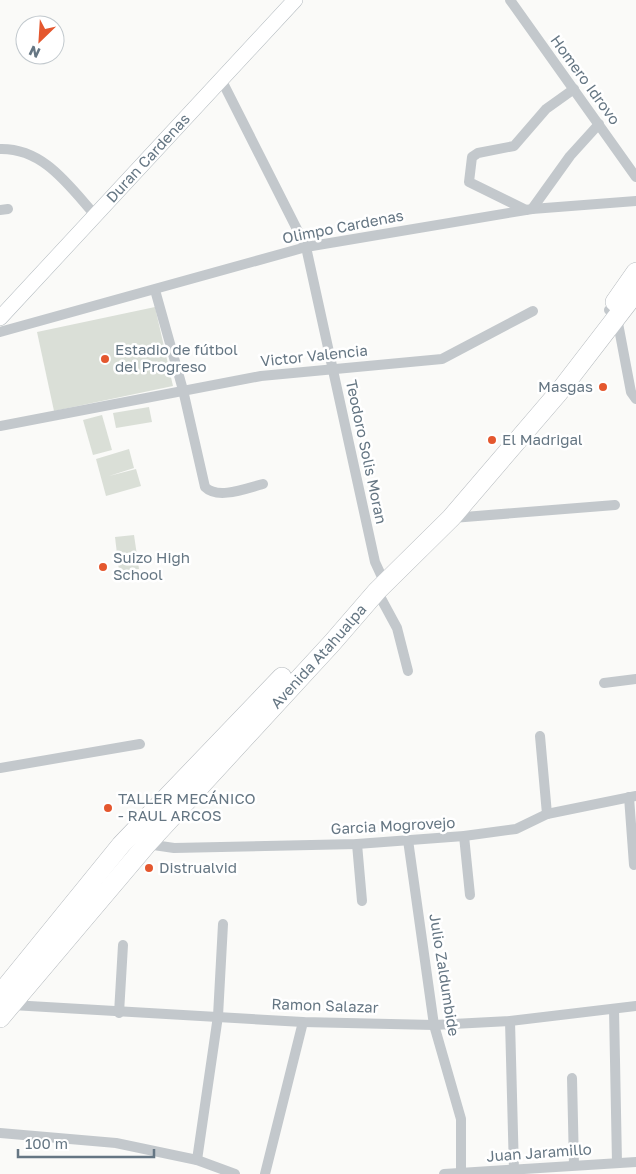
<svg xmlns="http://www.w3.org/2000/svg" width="636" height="1174" font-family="'Golos Text',sans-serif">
  <rect width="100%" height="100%" fill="#fafaf8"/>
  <!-- green -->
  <g fill="#dadfd7">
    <path d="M155 307 173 386 54 411 37 332Z"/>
    <path d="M149 407 152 422 116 428 113 413Z"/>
    <path d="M102 415 112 450 93 455 83 420Z"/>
    <path d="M129 449 134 468 109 476 136 469 141 486 106 496 96 459Z"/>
    <path d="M134 535 139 569 119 571 115 537Z"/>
  </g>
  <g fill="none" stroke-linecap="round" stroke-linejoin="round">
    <defs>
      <g id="secondary">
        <path id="s1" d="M0 318 295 0"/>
      </g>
      <g id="highway">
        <path d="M615 302 636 272"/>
        <path d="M0 994 121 845 282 677"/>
        <path id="s2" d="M0 1018 147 844 332 643 377 591 451 518 559 392 636 292"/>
      </g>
    </defs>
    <!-- secondary casing -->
    <use href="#secondary" stroke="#b3babf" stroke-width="16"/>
    <!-- highway casing -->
    <use href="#highway" stroke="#b4b9bd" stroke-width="20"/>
    <!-- street -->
    <g stroke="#c3c8cc" stroke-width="10">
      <path d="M510 0 636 177"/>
      <path d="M221 79 306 247 375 562 381 575"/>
      <path d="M0 149C44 148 69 186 96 216"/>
      <path d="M532 209 636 201"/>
      <path d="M0 210 8 209"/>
      <path d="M526 210 469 182 472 157 478 153 514 146 546 109 574 89"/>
      <path d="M155 290 183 390 205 487C218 500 247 488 263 484"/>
      <path d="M609 310 617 318 631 392 636 399"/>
      <path d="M0 332 306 247 532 209 570 156 599 124"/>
      <path d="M0 426 261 376 442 359 533 311"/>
      <path d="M452 518 615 505"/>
      <path d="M377 591 397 628 408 671"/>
      <path d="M604 683 636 679"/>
      <path d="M540 736 547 814"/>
      <path d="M0 768 140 744"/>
      <path d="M629 797 634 865"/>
      <path d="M464 836 470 895"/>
      <path d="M408 840 434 1025 461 1119V1172"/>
      <path d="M147 844 174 848 357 844 464 836 516 829 547 814 636 796"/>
      <path d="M357 844 362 901"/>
      <path d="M12 1005 303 1022 434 1025 510 1021 636 1006"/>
      <path d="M614 1009 617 1163"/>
      <path d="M119 1013 123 945"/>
      <path d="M510 1021 514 1171"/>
      <path d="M572 1078 574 1165"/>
      <path d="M0 1133 116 1143 197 1160 235 1174"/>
      <path d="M197 1160 218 1016 223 924"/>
      <path d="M265 1174 303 1022"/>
      <path d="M444 1174 636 1162"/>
    </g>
    <!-- secondary -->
    <use href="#secondary" stroke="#fff" stroke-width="15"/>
    <!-- highway -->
    <use href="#highway" stroke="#fff" stroke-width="19"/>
  </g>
  <!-- markers -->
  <g fill="#e4572e" stroke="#fff" stroke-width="2">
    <circle cx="105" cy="359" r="5"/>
    <circle cx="603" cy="387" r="5"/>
    <circle cx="492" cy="440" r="5"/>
    <circle cx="103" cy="567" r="5"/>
    <circle cx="108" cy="808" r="5"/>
    <circle cx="149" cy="868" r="5"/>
  </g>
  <g text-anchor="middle" stroke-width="5" stroke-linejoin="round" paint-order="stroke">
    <!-- street labels -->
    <g font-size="15" fill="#657683" stroke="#fff">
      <text transform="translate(585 80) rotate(54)" y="5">Homero Idrovo</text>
      <text dy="5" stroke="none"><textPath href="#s1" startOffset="218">Duran Cardenas</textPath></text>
      <text transform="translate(343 227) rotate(-11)" y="5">Olimpo Cardenas</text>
      <text transform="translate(314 356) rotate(-6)" y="5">Victor Valencia</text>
      <text transform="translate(366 452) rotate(78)" y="5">Teodoro Solis Moran</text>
      <text dy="5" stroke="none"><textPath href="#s2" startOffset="482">Avenida Atahualpa</textPath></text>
      <text transform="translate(393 826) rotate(-3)" y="5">Garcia Mogrovejo</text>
      <text transform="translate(444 975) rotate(81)" y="5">Julio Zaldumbide</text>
      <text transform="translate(325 1006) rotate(2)" y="5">Ramon Salazar</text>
      <text transform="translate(539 1153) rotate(-4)" y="5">Juan Jaramillo</text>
    </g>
    <!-- poi labels -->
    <g font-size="15" fill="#657683" stroke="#fff" text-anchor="start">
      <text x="115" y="355">Estadio de fútbol<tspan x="115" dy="17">del Progreso</tspan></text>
      <text x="593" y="392" text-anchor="end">Masgas</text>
      <text x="502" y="445">El Madrigal</text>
      <text x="113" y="563">Suizo High<tspan x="113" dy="17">School</tspan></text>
      <text x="118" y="804">TALLER MECÁNICO<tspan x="118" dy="17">- RAUL ARCOS</tspan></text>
      <text x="159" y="873">Distrualvid</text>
    </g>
  </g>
  <!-- north arrow -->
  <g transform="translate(40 40) rotate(205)"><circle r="24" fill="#ffffff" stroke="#c1c8cd"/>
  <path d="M0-4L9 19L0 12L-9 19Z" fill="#e4572e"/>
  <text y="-8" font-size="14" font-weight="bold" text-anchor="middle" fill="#657683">N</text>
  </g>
  <!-- scale -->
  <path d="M18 1149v8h136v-8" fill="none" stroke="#657683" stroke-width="2.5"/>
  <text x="25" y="1149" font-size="15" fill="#657683" stroke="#ffffff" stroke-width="4" paint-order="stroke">100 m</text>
</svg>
